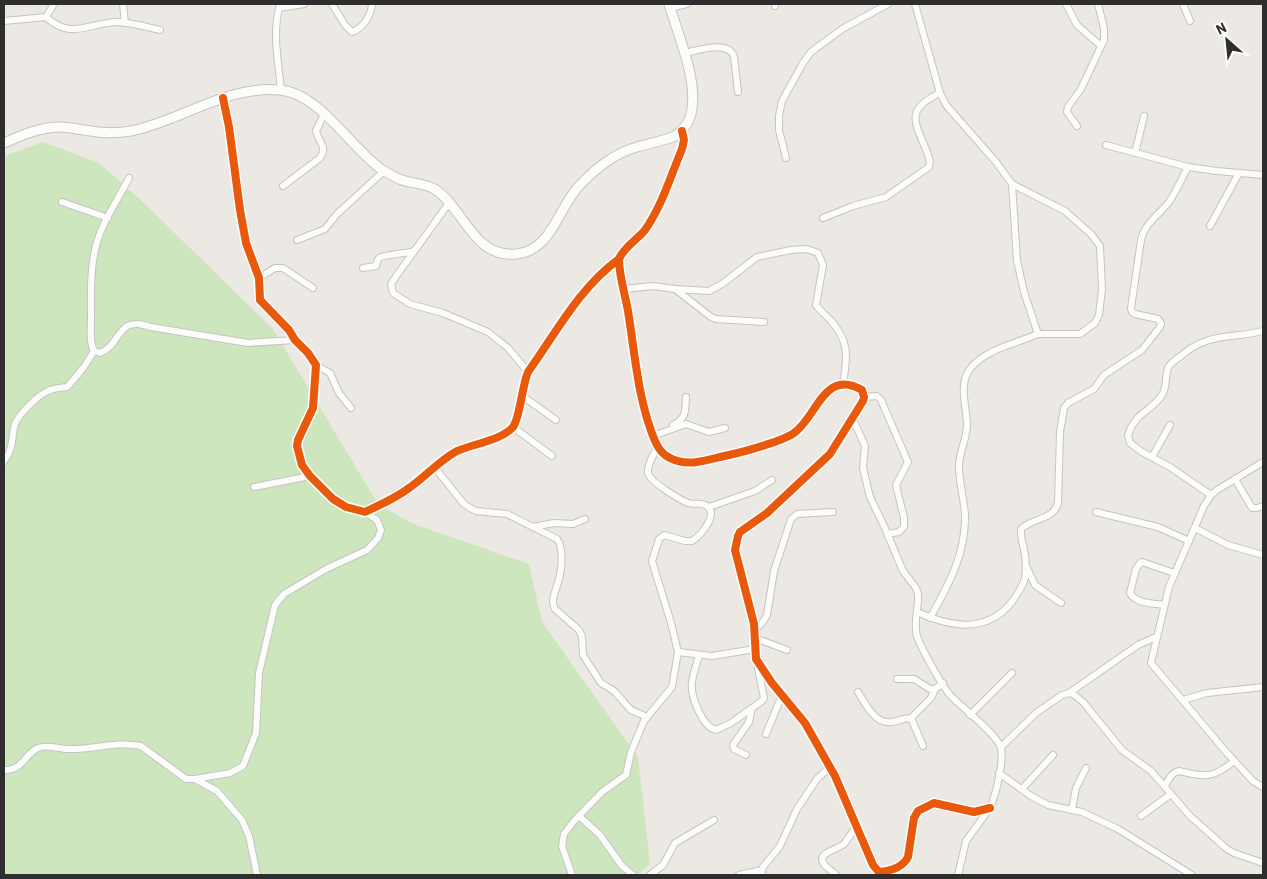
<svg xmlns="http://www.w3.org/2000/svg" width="1267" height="879" font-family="Barlow,sans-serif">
  <rect width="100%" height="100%" fill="#ece8e4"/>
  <!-- green -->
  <path fill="#cee6be" d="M43 142 99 163 145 204 273 329 378 504 411 523 529 564 542 622 638 757 650 864 637 875H4V158L7 155Z"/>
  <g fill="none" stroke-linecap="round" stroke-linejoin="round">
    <defs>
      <g id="minor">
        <path d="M123 4 125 23"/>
        <path d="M280 4C272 32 278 60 281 90"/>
        <path d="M332 4 345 25 352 32C363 28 371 16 372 4"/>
        <path d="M775 4V6"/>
        <path d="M915 4 940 93 946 105 996 162 1012 184 1065 211 1091 234 1100 246 1102 289 1099 315 1095 323 1080 334H1038L1033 336C1011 345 981 351 968 372 959 387 967 409 967 425 967 439 959 452 959 466 959 482 964 499 965 515 966 554 948 586 930 618"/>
        <path d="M1066 4 1077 25 1101 46"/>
        <path d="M1183 4 1190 21"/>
        <path d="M279 8 304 4"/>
        <path d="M670 8 687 4"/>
        <path d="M46 17C72 41 89 22 119 22 133 23 147 27 160 30"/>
        <path d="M4 21 46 17 54 4"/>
        <path d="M684 53C696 51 729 39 734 57L738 92"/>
        <path d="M223 98 229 127 240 210 246 243 259 278 260 300 289 330 295 340 308 353 316 365 313 408 298 440 297 446 302 465 310 476 333 499 346 507 365 512C380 505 396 498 409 488 425 477 440 460 457 451 473 444 502 440 513 427 520 418 522 386 528 372 556 333 579 288 619 259"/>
        <path d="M1077 126 1067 112 1068 107 1081 89 1104 40V28L1098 4"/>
        <path d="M682 131 684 140 682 149C671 175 662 206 645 230 637 240 624 247 619 259 619 276 625 294 628 311 635 354 638 401 655 441 658 448 663 455 670 458 689 468 710 459 729 455 743 452 783 441 794 433 817 417 824 368 862 390L864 397 863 401 830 454 767 513 740 532 738 536 735 550 754 624 756 659 772 683 805 723 835 776 873 865 879 872C890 871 903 867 908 857L914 818 918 811 934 803 974 812 990 808"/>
        <path d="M1106 145 1188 167 1217 171 1263 175"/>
        <path d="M1135 153 1144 116"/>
        <path d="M786 158 779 130V116L782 101 803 63 811 52 842 29 888 4"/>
        <path d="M129 178C116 203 98 228 94 255 90 275 91 296 91 317 91 327 89 342 94 351L100 353C122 345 116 314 151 327L248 343 295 340"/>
        <path d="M1012 184 1017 261 1024 292 1038 334"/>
        <path d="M283 186 320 158C328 147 319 143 316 131L324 114"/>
        <path d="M62 202 108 218"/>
        <path d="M449 203 397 275 391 284 393 293 410 304 443 313 488 332 508 348 528 372"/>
        <path d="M823 218 853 206 886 197 929 167C931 161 929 158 927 152 915 122 904 110 940 93"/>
        <path d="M1210 226 1239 173"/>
        <path d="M297 240 325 229 337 214 384 171"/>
        <path d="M363 268 376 266C377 263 377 260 379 258 382 255 408 253 414 251"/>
        <path d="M259 278 275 268H283L313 288"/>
        <path d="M625 289 653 286 675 289 711 317 716 319 764 322"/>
        <path d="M675 289 709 291 722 284 757 257 791 250 807 249 818 253 823 265 816 305C820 311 827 316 832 322 850 343 847 358 843 384"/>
        <path d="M316 365 330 373 339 393 351 408"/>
        <path d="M521 395 556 420"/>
        <path d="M864 397 877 396 881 400 908 462 896 485 904 518V527L899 532 888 534"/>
        <path d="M853 419 865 446 863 468 870 497 884 526 903 571 916 588 918 594C919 607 913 623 917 636 920 646 943 688 951 696 961 707 998 735 1001 748 1004 762 996 794 990 808L966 841 958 875"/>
        <path d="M673 425C687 418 685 411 686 397"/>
        <path d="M513 427 552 456"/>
        <path d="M653 436 686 424 709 432 725 428"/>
        <path d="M1152 457 1170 425"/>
        <path d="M4 461C14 448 11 438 15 424 19 414 38 395 48 391 54 388 60 388 67 387L69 385 84 367 94 351"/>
        <path d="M1263 462 1217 490 1211 495 1204 506 1169 587 1151 663 1227 753 1253 781 1263 787"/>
        <path d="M435 468 464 504 470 508 476 511 507 514 557 539C564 548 562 570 558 582 556 591 550 600 555 609L579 630 582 637 583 655 601 683 614 691 631 710 647 717"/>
        <path d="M1235 479 1252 508H1257L1263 506"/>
        <path d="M254 487 310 476"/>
        <path d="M1211 495 1170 467 1142 452 1130 443 1128 435C1136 411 1151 412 1162 395 1168 386 1164 375 1169 366 1172 362 1177 359 1181 356 1208 332 1232 339 1263 331"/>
        <path d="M709 507 755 491 772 480"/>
        <path d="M1096 512 1158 527 1189 541"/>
        <path d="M532 527 554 523 573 524 585 519"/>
        <path d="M1195 528 1228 545 1263 555"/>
        <path d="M1026 566 1035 585 1061 603"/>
        <path d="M1164 605C1153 603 1136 604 1130 593L1136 569 1140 563 1142 562 1174 573"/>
        <path d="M917 612C951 627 986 634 1012 602 1016 595 1023 587 1025 578 1026 571 1026 562 1025 555 1024 546 1020 538 1021 529 1032 518 1054 520 1058 503L1060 432 1064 408 1068 403 1094 389 1104 375 1142 350 1160 327 1161 323 1158 319 1135 314 1132 312 1131 308 1141 240C1144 224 1159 215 1169 202 1176 192 1182 178 1188 167"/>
        <path d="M755 630 763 622 767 615 774 571 791 519 797 514 833 512"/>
        <path d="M755 638 787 650"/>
        <path d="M678 652 712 656 755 649"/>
        <path d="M699 655C697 664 693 673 692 682 690 695 702 727 716 730L731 723 762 701 764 698 758 669V662"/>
        <path d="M897 679H914L930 689H935L943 683"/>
        <path d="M858 692C865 703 875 725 892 722 898 721 904 718 911 718L923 746"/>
        <path d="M1069 693 1138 645 1156 637"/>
        <path d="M1183 700 1207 693 1263 687"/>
        <path d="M970 715 1012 673"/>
        <path d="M911 718 931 698 935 689"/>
        <path d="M766 734 782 695"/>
        <path d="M1001 747 1036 713 1062 695 1069 693 1073 694 1083 702 1122 750 1151 771 1190 816 1227 849 1234 853 1263 863"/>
        <path d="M746 755 734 749 733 745 749 722 752 708"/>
        <path d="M4 770C24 770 24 754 38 748 46 744 59 749 68 749 93 750 116 741 141 746L186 779H195L230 773 243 766 256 733 259 673 275 605 284 594 326 569 367 550 378 538 381 530 377 520 365 512"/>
        <path d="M999 773 1031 796 1048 805 1082 812 1118 829 1192 875"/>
        <path d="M195 779 217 791 242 820 249 836 257 875"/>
        <path d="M1165 786C1169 779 1171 773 1179 771 1205 777 1213 779 1234 761"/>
        <path d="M1022 789 1053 755"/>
        <path d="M1072 809 1076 788 1086 768"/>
        <path d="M579 816 600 835 622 866 633 875"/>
        <path d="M1141 816 1171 794"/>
        <path d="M572 875 562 846 564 834 574 821 602 792 626 775 631 752 644 721 672 687 677 658 678 652 671 623 652 561 659 539 664 535 685 541H692C700 536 719 515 707 506 702 502 694 505 688 503 679 499 650 482 648 473 647 464 654 454 658 447"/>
        <path d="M650 875 663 865 675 843 714 820"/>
        <path d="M739 875 762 870"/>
        <path d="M761 875 763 867 780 846 797 809 817 779 830 767"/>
        <path d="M836 875C833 871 827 869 824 864 815 853 839 849 844 844 848 839 852 832 856 827"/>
      </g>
      <path id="secondary" d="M4 143C22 135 40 127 60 127 68 127 76 129 84 130 100 133 115 134 131 131 181 121 227 85 280 90 319 93 351 148 381 169 388 173 395 178 402 180 413 184 426 183 436 190 464 209 474 259 517 254 552 250 558 208 579 186 595 169 614 153 637 147 650 143 663 141 675 136 683 130 689 124 691 114 699 82 678 35 669 4"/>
    </defs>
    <!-- minor casing -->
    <use href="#minor" stroke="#c5c4c5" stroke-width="8"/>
    <!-- secondary casing -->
    <use href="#secondary" stroke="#c5c4c5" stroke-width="11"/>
    <!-- minor -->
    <use href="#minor" stroke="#fcfcfb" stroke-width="6"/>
    <!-- secondary -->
    <use href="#secondary" stroke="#fcfcfb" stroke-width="9"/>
    <defs>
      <g id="cycleway">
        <path d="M223 98 229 127 240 210 246 243 259 278 260 300 289 330 295 340 308 353 316 365 313 408 298 440 297 446 302 465 310 476 333 499 346 507 365 512C380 505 396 498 409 488 425 477 440 460 457 451 473 444 502 440 513 427 520 418 522 386 528 372 556 333 579 288 619 259"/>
        <path d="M682 131 684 140 682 149C671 175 662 206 645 230 637 240 624 247 619 259 619 276 625 294 628 311 635 354 638 401 655 441 658 448 663 455 670 458 689 468 710 459 729 455 743 452 783 441 794 433 817 417 824 368 862 390L864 397 863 401 830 454 767 513 740 532 738 536 735 550 754 624 756 659 772 683 805 723 835 776 873 865 879 872C890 871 903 867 908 857L914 818 918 811 934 803 974 812 990 808"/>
      </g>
    </defs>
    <!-- cycleway casing -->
    <use href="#cycleway" stroke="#fff" stroke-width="11"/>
    <!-- cycleway -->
    <use href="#cycleway" stroke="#e8590c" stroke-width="8"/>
  </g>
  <!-- border -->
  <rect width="1267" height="879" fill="none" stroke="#2e2e2e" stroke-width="10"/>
  <!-- north arrow -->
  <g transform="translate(1227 40) rotate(333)" stroke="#ffffff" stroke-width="4" paint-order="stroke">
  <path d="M0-4L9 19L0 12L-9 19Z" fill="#2e2e2e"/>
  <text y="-8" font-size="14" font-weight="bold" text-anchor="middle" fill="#2e2e2e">N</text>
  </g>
</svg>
